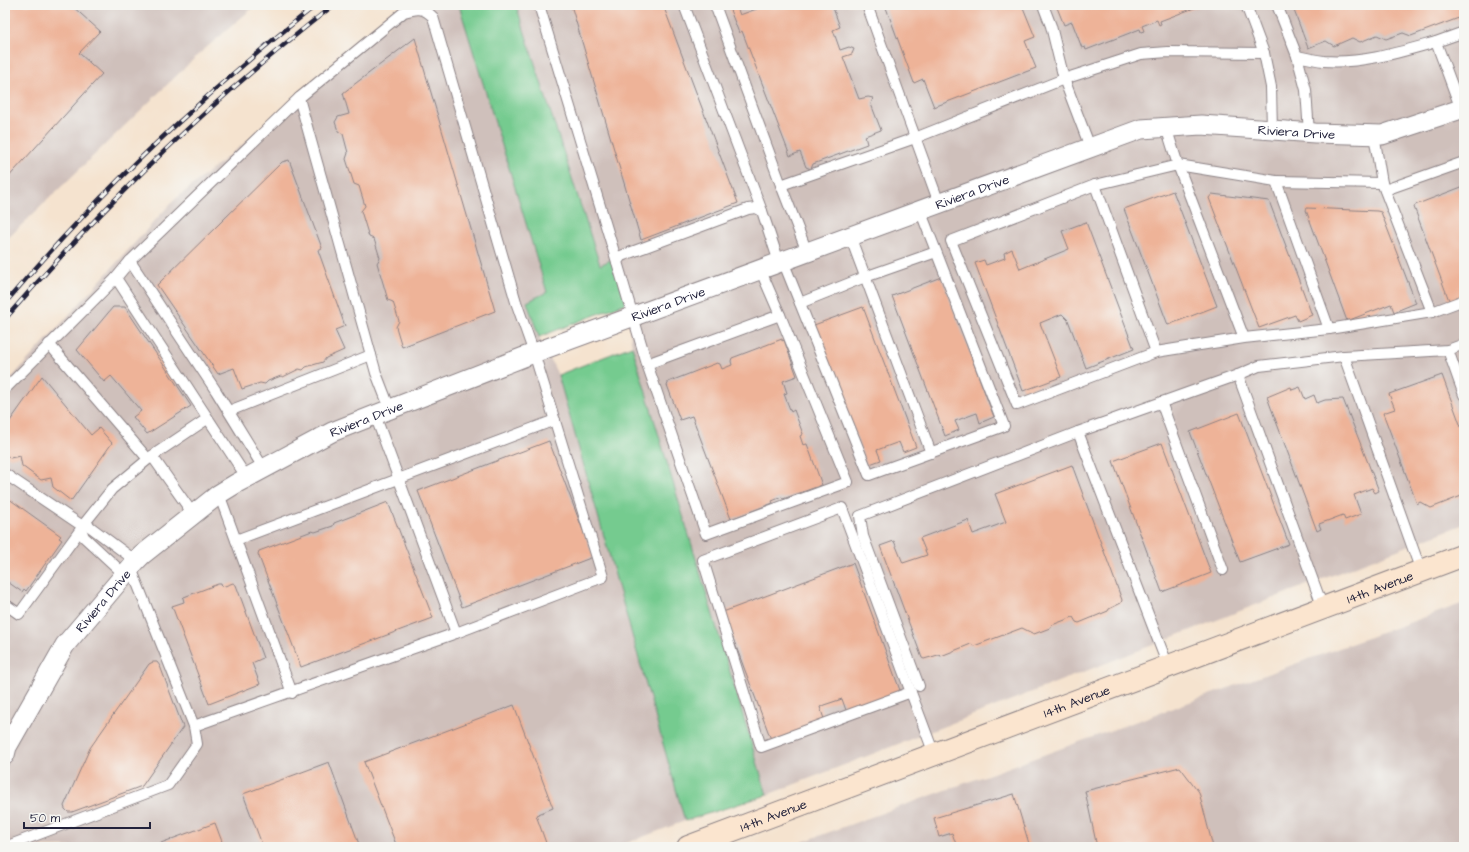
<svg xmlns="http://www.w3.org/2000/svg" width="1469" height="852" font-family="'Architects Daughter',sans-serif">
  <rect width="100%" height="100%" fill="#f6f6f2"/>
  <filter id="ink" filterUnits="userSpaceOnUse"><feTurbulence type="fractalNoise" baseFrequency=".025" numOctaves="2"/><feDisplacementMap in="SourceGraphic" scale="8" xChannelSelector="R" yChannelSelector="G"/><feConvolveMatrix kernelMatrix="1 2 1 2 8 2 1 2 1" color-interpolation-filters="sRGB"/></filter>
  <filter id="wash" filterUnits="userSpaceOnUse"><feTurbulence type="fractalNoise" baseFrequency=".012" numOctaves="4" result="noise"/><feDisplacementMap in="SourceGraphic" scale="16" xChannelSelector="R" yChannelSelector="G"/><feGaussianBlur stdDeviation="0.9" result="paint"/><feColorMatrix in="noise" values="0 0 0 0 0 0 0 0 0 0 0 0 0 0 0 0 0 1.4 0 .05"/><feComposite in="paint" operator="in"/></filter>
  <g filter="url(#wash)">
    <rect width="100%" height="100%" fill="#f5e3cf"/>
    <!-- industrial -->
    <g fill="#cfc0bb">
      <path d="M5 5H256L199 54 5 241Z"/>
      <path d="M414 5H459L547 293 527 303 539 337 558 375 685 821 616 847H5V385L172 202Z"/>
      <path d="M516 5H1464V524L767 795 632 346 626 303 613 260 600 265Z"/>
      <path d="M1464 603V847H804L802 842Z"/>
    </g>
    <!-- green -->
    <g fill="#75cb8f" stroke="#4c7665">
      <path d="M459 5H516L600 265 613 259 626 303 539 337 527 302 547 292Z"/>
      <path d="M632 346 767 795 685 821 558 375Z"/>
    </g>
    <g id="blocks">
      <!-- building -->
      <g fill="#eeb398">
        <path d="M5 5H71L100 31 79 53 102 74 5 181Z"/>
        <path d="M571 5H663L738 203 641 240Z"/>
        <path d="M728 5H736L740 15 767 5H832L840 27 833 30 840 50 849 47 854 49 852 54 843 57 859 99 868 97 873 98 871 104 881 130 865 136 867 144 813 164 811 169 806 167 800 152 790 156 742 31 739 33Z"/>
        <path d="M885 5H1022L1035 37 1025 41 1036 68 934 107 923 79 914 83Z"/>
        <path d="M1056 5H1202L1160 21 1161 24 1159 25 1157 20 1142 26 1144 31 1141 32 1140 29 1086 50 1085 47 1082 48 1072 22 1064 25Z"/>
        <path d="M1292 5H1464V16L1411 36 1403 33 1386 39 1377 35 1360 42 1352 38 1334 46 1326 41 1308 48Z"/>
        <path d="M415 38 495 311 402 347 396 327 399 321 393 302 388 300 377 263 380 258 374 239 369 237 361 211 365 206 359 186 354 184 346 159 348 153 343 134 338 131 335 122 338 117 349 114 343 93Z"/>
        <path d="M289 160 322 248 318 250 345 326 335 330 344 350 326 358 323 362 306 367 303 370 299 369 283 377 281 376 268 381 265 384 260 383 242 389 234 368 218 374 157 285 282 162Z"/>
        <path d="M1464 186V298L1450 303 1414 207 1415 205Z"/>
        <path d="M1173 191 1217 306 1168 325 1124 209Z"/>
        <path d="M1212 194 1269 201 1312 315 1298 321 1295 315 1259 328 1209 198Z"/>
        <path d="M1307 208 1377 211 1381 212 1416 303 1394 312 1391 304 1347 321 1306 210Z"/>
        <path d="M1086 222 1134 349 1086 368 1068 320 1062 314 1040 323 1061 377 1023 391 975 263 984 260 986 265 1005 258 1004 253 1012 249 1020 269 1069 249 1062 231Z"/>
        <path d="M941 277 994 417 980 423 977 413 955 421 959 430 945 436 892 296Z"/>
        <path d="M113 307H125L191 406 147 434 133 417 141 411 111 376 104 382 77 350Z"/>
        <path d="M863 307 916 447 903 452 899 442 877 450 881 460 867 465 814 325Z"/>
        <path d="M782 339V341L784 340 797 376 783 381 787 393 784 394 791 412 794 410 803 434 800 436 803 445 807 444 822 485 783 499 782 497 772 501 773 503 731 519 692 416 680 420 667 385 668 384V382L717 363 720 364 722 369 732 365 731 361 732 358Z"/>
        <path d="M1442 375 1464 435V495L1431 508 1420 502 1417 504 1383 413 1395 409 1389 394Z"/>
        <path d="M42 376 91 435 99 428 112 443 71 501 53 487 51 478 41 480 22 466 20 456 10 458 5 454V428Z"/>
        <path d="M1291 387 1292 390 1300 387 1305 399 1314 395 1317 403 1325 400 1343 399 1379 491 1375 493 1372 488 1354 495 1361 514 1345 520 1343 515 1319 524 1321 529 1317 531 1267 397Z"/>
        <path d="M1239 413 1289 544 1240 562 1190 432Z"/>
        <path d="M549 441 593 557 462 607 418 491Z"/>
        <path d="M1162 443 1211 573 1162 592 1113 461Z"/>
        <path d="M1072 465 1122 600 1121 603 1109 609 1108 611 1079 623 1076 622 1073 617 1052 625 1050 628 1034 634 1022 628 974 646 971 644 941 656 938 655 924 659 922 658 880 546 894 541 903 563 927 555 920 538 968 520 973 534 1006 522 995 494Z"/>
        <path d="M5 496 61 536 59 538 62 540 26 591 24 589 22 592 5 580Z"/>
        <path d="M388 502 433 618 301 667 258 554 259 551 312 531 315 532 333 526 334 523Z"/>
        <path d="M853 563 901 693 847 713 842 699 824 705 820 707 825 722 772 742 723 612Z"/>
        <path d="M233 583 236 585 263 658 252 663 260 684 209 704 172 606 184 602 183 598 184 597 218 584H221L222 587Z"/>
        <path d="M153 662H157L160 666 183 727 142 786 72 812H68L65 809 64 806 90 748 149 664Z"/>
        <path d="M514 705 553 808 536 815 546 843 536 847H397L364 762Z"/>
        <path d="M329 762 360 847H263L243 794Z"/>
        <path d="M1180 767 1199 792 1213 847H1097L1085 791Z"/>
        <path d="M1014 794 1030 847H957L952 833 939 837 934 818Z"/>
        <path d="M215 823 224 847H150Z"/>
      </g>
    </g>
  </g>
  <g filter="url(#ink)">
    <use href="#blocks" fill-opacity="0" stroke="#8c8285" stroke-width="1"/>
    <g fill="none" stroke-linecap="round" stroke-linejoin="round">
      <defs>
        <g id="service">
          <path d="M539 5 617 262"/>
          <path d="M684 5 762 211"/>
          <path d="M715 5 781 185 915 138 1064 79 1141 54 1168 52 1264 53"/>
          <path d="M867 5 939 203"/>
          <path d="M1043 5 1051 26 1064 79 1090 147"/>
          <path d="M1246 5 1264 53 1271 87 1272 130"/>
          <path d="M1277 5 1297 56"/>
          <path d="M1462 112 1436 42 1464 32"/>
          <path d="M1166 127 1178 165 1276 181"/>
          <path d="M1309 133 1306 90 1297 56C1306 58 1315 60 1324 61 1362 64 1400 52 1436 42"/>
          <path d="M1374 135 1382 183 1432 312 1464 300"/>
          <path d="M1382 183 1276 181 1329 329 1432 312"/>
          <path d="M781 185 807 252"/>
          <path d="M1095 185 1156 352"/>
          <path d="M1385 190 1464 162"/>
          <path d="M850 236 931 453"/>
          <path d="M130 261 116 278 247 478"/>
          <path d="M783 261 869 475 1004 426 920 210"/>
          <path d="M760 269 780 315 848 482 706 534 647 364 617 262 621 256 748 209 756 208 762 211 779 262"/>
          <path d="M800 303 865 277 936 252"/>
          <path d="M1244 338 1178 165 1095 185 951 241 1017 405 1156 352 1244 338 1329 329"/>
          <path d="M49 344 148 459"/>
          <path d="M1448 350 1464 395"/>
          <path d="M1344 356 1421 571"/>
          <path d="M647 364 780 315"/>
          <path d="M1238 375 1323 608"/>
          <path d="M5 389 116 278"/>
          <path d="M1161 402 1223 570"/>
          <path d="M229 411 371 355"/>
          <path d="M375 415 456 633"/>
          <path d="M1078 432 1168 666"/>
          <path d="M152 456 193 514"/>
          <path d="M264 469 216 391 130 261 299 98"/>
          <path d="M5 474 81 525"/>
          <path d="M219 494 292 693"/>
          <path d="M84 524 89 526 136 561"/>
          <path d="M81 529 84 537 125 575"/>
          <path d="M236 540 555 420"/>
          <path d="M5 604 19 614 81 529V525L84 524 112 489 152 456 207 419"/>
          <path d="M919 686 863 536 860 516 1078 432 1238 375 1259 366 1344 356 1448 350 1464 344"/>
          <path d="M911 692 761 747 703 560 842 508 934 754"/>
          <path d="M194 726 456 633 603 577 534 353 516 302 433 17C423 7 417 8 404 12L299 98 376 373 390 409"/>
          <path d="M5 847 168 785 197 744 194 726 131 568"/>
        </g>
        <g id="minor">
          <path id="s1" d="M5 755 7 747 65 645 136 561 142 555 219 494 237 483 332 432 375 415 534 353 1141 129 1201 125 1315 133 1382 135 1464 108"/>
        </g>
        <g id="secondary">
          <path id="s2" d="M688 847 1464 555"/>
        </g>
      </defs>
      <!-- service casing -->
      <use href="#service" stroke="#8c8285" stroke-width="12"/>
      <!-- minor casing -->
      <use href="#minor" stroke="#8c8285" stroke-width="21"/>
      <!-- secondary casing -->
      <use href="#secondary" stroke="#8c8285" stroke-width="24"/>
      <!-- service -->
      <use href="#service" stroke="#fff" stroke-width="10"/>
      <!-- minor -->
      <use href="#minor" stroke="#fff" stroke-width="19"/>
      <!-- secondary -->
      <use href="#secondary" stroke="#fbe5cf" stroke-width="22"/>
      <defs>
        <g id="rail">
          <path d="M5 303C65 233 129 166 198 105 236 70 276 37 316 5"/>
          <path d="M5 319C76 237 151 160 233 88 266 60 299 31 334 5"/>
        </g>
      </defs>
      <!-- rail casing -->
      <use href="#rail" stroke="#22223b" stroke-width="4.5"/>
      <!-- rail -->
      <use href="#rail" stroke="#f6f6f2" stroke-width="3" stroke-dasharray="9" stroke-linecap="butt"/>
    </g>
  </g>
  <g text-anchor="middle" stroke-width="3" stroke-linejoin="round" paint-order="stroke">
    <!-- street labels -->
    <g font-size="13" fill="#22223b" stroke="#f6f6f2">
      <text dy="5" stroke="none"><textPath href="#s1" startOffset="1491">Riviera Drive</textPath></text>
      <text dy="5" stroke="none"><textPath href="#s1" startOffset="1155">Riviera Drive</textPath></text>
      <text dy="5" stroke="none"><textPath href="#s1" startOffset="831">Riviera Drive</textPath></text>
      <text dy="5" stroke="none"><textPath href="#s1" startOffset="508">Riviera Drive</textPath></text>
      <text dy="5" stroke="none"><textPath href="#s2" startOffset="739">14th Avenue</textPath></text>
      <text dy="5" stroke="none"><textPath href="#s1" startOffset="184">Riviera Drive</textPath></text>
      <text dy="5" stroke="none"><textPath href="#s2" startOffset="415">14th Avenue</textPath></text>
      <text dy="5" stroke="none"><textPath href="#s2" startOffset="91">14th Avenue</textPath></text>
    </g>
  </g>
  <!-- margin -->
  <rect width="1469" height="852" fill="none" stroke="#f6f6f2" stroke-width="20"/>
  <!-- scale -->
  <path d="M24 822v6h126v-6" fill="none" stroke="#22223b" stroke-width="2"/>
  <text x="30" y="822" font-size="12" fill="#22223b" stroke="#f6f6f2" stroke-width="3" paint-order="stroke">50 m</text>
</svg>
